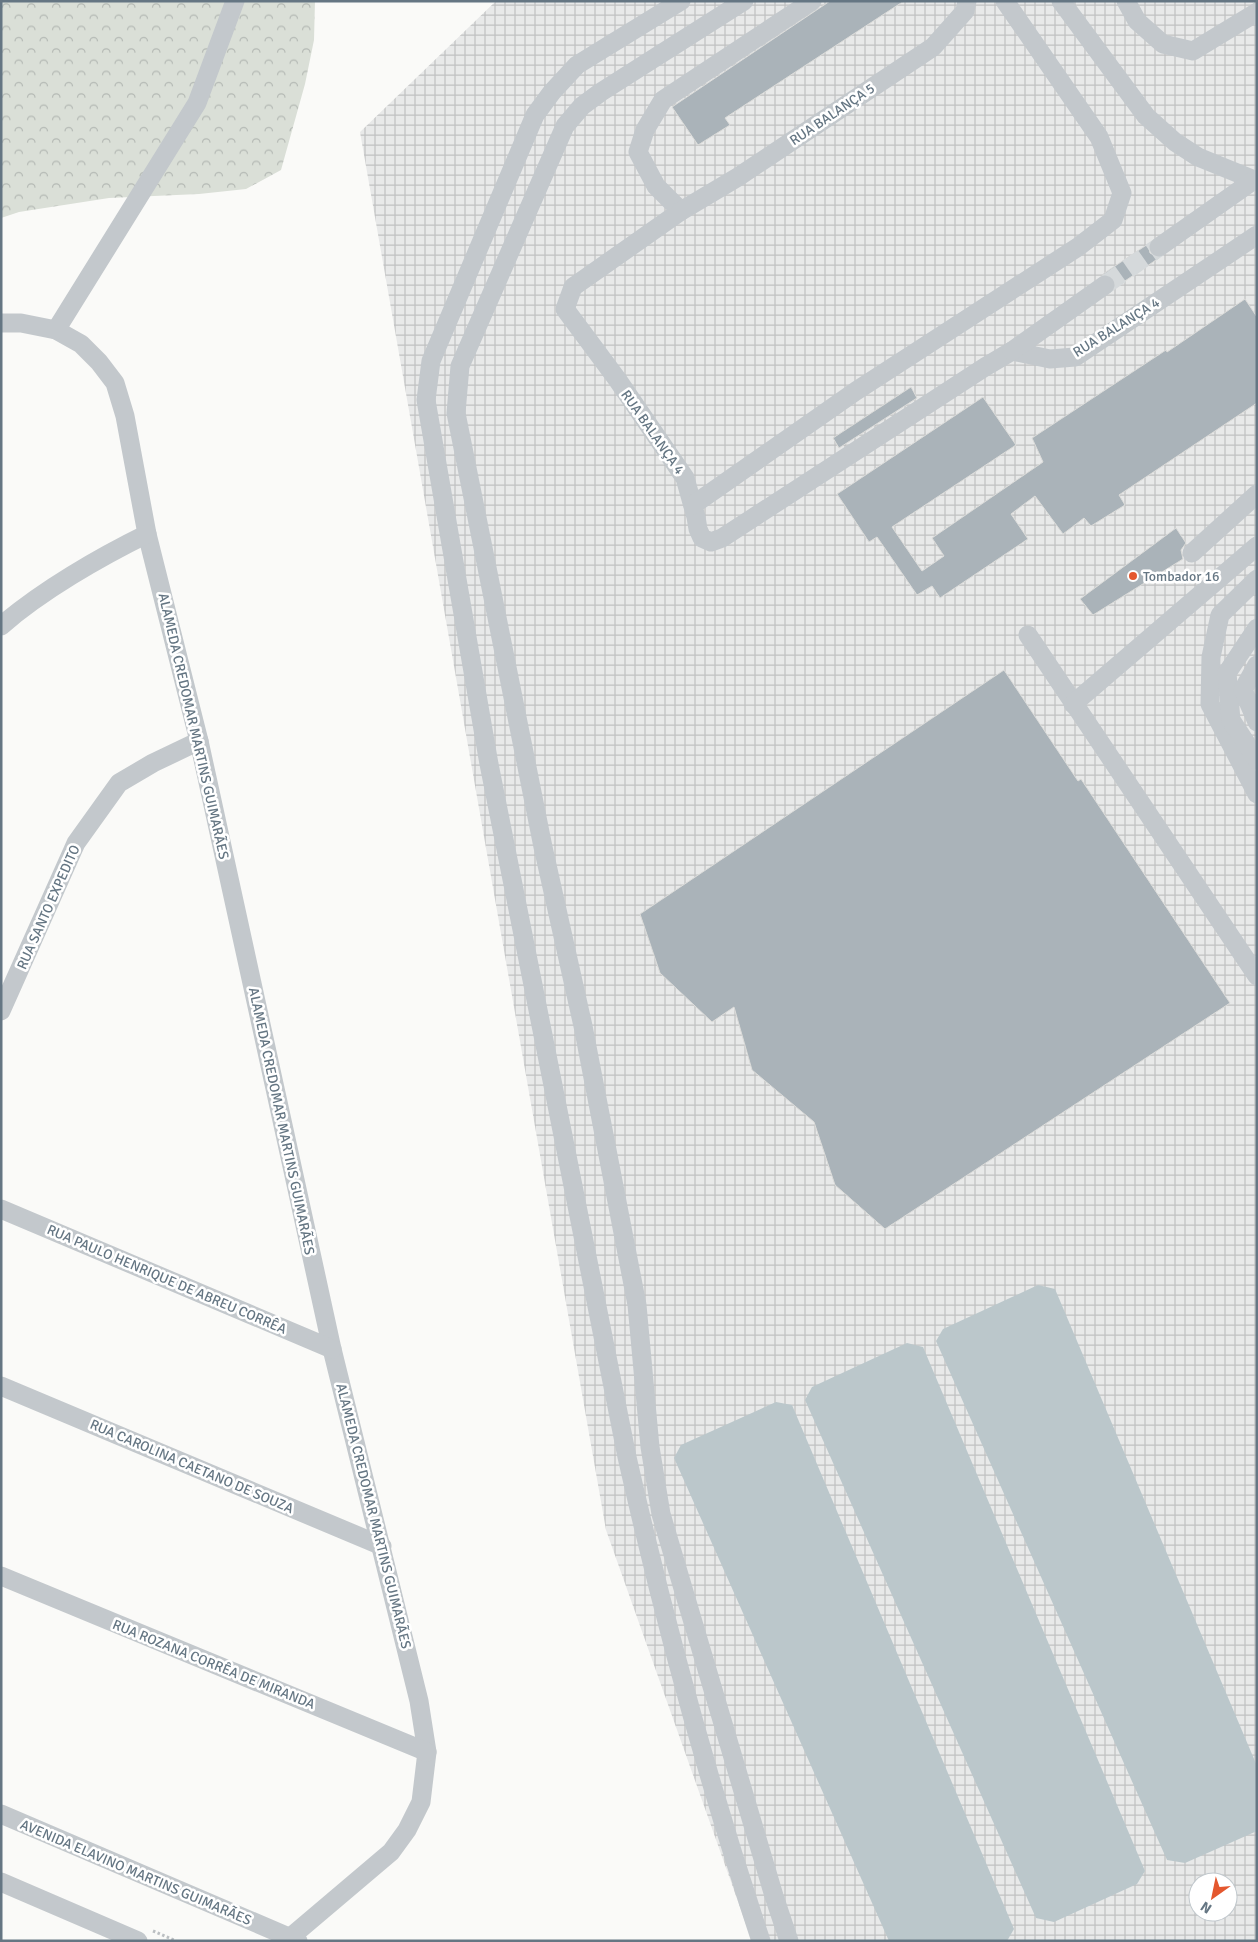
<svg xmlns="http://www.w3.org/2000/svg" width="1258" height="1942" font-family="Signika,sans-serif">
  <defs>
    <pattern id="industrial-grid" width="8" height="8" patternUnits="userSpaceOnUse" patternTransform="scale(1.25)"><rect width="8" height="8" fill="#e8e9e9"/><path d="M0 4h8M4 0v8" fill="none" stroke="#c0c1c2"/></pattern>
    <pattern id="forest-crowns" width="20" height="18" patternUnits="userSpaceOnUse" patternTransform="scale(1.25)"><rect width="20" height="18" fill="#dadfd7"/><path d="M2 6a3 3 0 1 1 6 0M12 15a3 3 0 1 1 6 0" fill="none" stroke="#b4b9b4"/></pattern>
  </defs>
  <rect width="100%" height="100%" fill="#fafaf8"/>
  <!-- industrial -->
  <path fill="url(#industrial-grid)" fill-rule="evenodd" d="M496 1H1257V1941H752L606 1530 360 132ZM1198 1882H1228V1912H1198Z"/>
  <!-- forest -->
  <path fill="url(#forest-crowns)" d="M1 1H315L314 40 305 84 281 170 246 189 199 194 109 198 19 212 1 218Z"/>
  <!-- water -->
  <g fill="#bbc7cb">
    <path d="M1038 1285 1055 1289 1257 1766V1831L1185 1863 1167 1860 936 1341 943 1329Z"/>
    <path d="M907 1343 923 1347 1145 1871 1137 1884 1054 1922 1036 1918 805 1400 812 1387Z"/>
    <path d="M776 1402 792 1405 1014 1929 1007 1941H889L674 1458 681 1445Z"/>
  </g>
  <!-- building -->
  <g fill="#aab3b9" stroke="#dcdcda">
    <path d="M830 1H904L725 118 730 125 698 145 672 107Z"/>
    <path d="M1148 244 1150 253 1159 258 1116 287 1114 278 1109 275 1103 274Z"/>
    <path d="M1245 299 1257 317V403L1119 495 1125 505 1091 526 1084 518 1063 534 1035 496 1011 514 1028 539 940 598 932 586 917 595 877 537 869 542 837 494 983 397 1016 445 892 527 922 571 944 556 932 538 1043 462 1032 438 1166 350 1167 352Z"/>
    <path d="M911 387 917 398 839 448 833 438Z"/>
    <path d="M1176 528 1186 543 1181 550 1183 559 1093 615 1080 599Z"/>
    <path d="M1004 670 1078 781 1081 779 1230 1003 885 1229 835 1185 814 1122 752 1070 734 1007 712 1022 660 973 640 914Z"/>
  </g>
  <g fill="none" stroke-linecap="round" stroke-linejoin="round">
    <!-- minor-tunnel -->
    <path stroke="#d5d9db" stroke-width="19" stroke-dasharray="19 9" stroke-linecap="butt" d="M1105 285 1159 247"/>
    <!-- path -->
    <path stroke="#bbbfc2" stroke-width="3" stroke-dasharray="2.5 2.5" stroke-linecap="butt" d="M153 1931 176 1941"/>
    <!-- minor -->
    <g stroke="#c3c8cc" stroke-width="19">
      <path d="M681 1 577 65 552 92 535 115 431 361 426 400 489 764 627 1457C664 1620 708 1782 761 1941"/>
      <path d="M744 1 601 92 582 106 565 126 460 366 456 413 543 847 583 1026 637 1305 650 1447 661 1514 774 1896 789 1941"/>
      <path d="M812 1 663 100 645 130 638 152 656 186 681 211 573 287 565 309 617 379 685 478 696 517 698 529 702 538 711 542 722 538 985 367 1012 351 1050 359 1075 357 1257 235"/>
      <path d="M1061 1 1146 116 1175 142 1198 157 1257 181"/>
      <path d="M1126 1 1137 21 1163 44 1193 51 1257 12"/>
      <path d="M681 211 738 177 933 47 965 11 967 1"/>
      <path d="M1159 247 1254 180"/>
      <path d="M1 323H21L56 330 81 344 99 362 115 383 125 416 147 534 199 741 332 1349 419 1701 427 1752 421 1802 407 1830 391 1852 286 1941"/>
      <path d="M56 330 197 103 235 1"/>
      <path d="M1012 351 1105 285"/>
      <path d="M693 505 856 391 1078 247 1113 220 1122 193 1099 137 1005 1"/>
      <path d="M1192 553 1257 494"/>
      <path d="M1257 579 1220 615 1211 657 1210 704 1257 794"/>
      <path d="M1 626C41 591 100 557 147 534"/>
      <path d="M1257 628 1227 673 1231 720 1257 760"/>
      <path d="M1028 635 1257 976"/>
      <path d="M1257 665 1243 690 1257 722"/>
      <path d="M1073 704 1257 546"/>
      <path d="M1 1011 76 843 119 783 153 763 199 741"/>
      <path d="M1 1209 332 1349"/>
      <path d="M1 1386 382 1546"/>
      <path d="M1 1576 427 1752"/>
      <path d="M1 1814 298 1941"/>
      <path d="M1 1882 138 1941"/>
    </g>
  </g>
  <!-- markers -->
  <circle fill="#e4572e" stroke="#fff" stroke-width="2" cx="1133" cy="576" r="5"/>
  <g text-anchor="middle" stroke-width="5" stroke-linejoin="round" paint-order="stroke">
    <!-- street labels -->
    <g font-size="14" fill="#657683" stroke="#fff">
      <text transform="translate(832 114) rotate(-34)" y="5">RUA BALANÇA 5</text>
      <text transform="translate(1116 327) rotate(-32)" y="5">RUA BALANÇA 4</text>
      <text transform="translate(653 432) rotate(55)" y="5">RUA BALANÇA 4</text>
      <text transform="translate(194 726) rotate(77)" y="5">ALAMEDA CREDOMAR MARTINS GUIMARÃES</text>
      <text transform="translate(48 907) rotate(-66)" y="5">RUA SANTO EXPEDITO</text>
      <text transform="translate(282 1121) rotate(78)" y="5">ALAMEDA CREDOMAR MARTINS GUIMARÃES</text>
      <text transform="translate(167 1279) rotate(23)" y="5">RUA PAULO HENRIQUE DE ABREU CORRÊA</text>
      <text transform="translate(192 1466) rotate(23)" y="5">RUA CAROLINA CAETANO DE SOUZA</text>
      <text transform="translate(374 1516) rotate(76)" y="5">ALAMEDA CREDOMAR MARTINS GUIMARÃES</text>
      <text transform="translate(214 1664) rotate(22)" y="5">RUA ROZANA CORRÊA DE MIRANDA</text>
      <text transform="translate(136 1872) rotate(23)" y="5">AVENIDA ELAVINO MARTINS GUIMARÃES</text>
    </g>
    <!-- poi labels -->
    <g font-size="14" fill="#657683" stroke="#fff" text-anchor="start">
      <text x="1143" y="581">Tombador 16</text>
    </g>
  </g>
  <!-- border -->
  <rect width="1258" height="1942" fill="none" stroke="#657683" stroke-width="5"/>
  <!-- north arrow -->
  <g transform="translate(1213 1897) rotate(213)"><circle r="24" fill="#ffffff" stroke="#c1c8cd"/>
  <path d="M0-4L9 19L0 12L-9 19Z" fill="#e4572e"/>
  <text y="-8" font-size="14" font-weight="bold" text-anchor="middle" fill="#657683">N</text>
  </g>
</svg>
